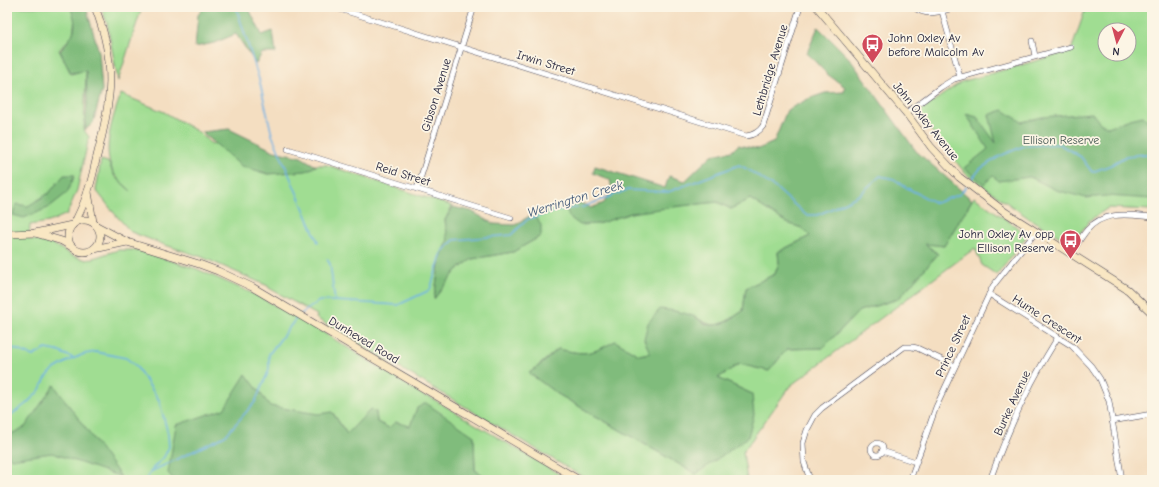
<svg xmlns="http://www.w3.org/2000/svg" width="1159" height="487" font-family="'Comic Neue',sans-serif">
  <rect width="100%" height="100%" fill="#fcf5e5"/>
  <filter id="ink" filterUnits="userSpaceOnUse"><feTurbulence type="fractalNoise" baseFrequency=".025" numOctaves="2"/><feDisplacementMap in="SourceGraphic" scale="8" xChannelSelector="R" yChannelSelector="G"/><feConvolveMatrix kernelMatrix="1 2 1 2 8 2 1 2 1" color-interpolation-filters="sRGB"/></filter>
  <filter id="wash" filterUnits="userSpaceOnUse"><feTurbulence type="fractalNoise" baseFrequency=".012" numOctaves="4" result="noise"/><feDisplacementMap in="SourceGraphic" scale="16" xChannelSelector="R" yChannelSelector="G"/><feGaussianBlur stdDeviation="0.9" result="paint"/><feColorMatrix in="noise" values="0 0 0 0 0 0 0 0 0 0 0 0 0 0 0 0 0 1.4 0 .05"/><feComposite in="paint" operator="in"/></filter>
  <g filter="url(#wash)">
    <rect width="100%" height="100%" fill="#f4dec1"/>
    <!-- green -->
    <g fill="#a0dd92" stroke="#618066" fill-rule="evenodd">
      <path d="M7 7H70L75 17 73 35 59 50 71 74 86 70 84 130 89 137 77 190 67 214 49 222 30 225 29 239 51 243 73 256 87 260 118 250H136L197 269 256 295 281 309V308L310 324 426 397 428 396 569 480H491L475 471 474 436 417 408 410 427 395 422 389 428 377 422 376 412 357 424 347 434 333 413 263 480H7Z"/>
      <path d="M101 7H142L118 81 107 23Z"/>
      <path d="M1086 7H1152V210L1108 208 1090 220 1072 244 1030 219 966 174 917 113 961 82 1071 51ZM1105 30H1129V54H1105Z"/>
      <path d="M121 94 164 112 200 133 210 143 226 146 260 172 268 174 306 170 316 165H327L452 206 445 220 448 242 440 262 434 298 457 270 472 259 513 252 541 236 533 214 565 204 569 217 597 224 631 213 650 209 717 202 731 209 750 199 787 223 802 228 810 236 778 252 779 263 775 274 746 288 743 311C724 323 715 332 695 316L650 353 639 355 615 342C590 355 586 355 558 349L530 373 556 393 696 474 752 394 718 378 739 364 769 371 787 349 823 348 859 311 898 299 938 254 924 243 944 246 974 197 1024 232 1026 237 997 275 982 265 975 248 790 386 743 452 747 480H588L316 318 317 315 269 288 268 286 202 257 165 245 131 232 114 213 96 190 101 160 108 162 115 177 131 191C126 186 119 181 115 175 100 152 113 117 121 94Z"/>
    </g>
    <!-- forest -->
    <g fill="#80bc7c" stroke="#516f5c">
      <path d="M70 7H86L99 52 102 90 93 123 85 130 87 100 86 71 71 73 60 51C73 35 80 28 70 7Z"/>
      <path d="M204 7H248L262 35 273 31 276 53H262L256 64 236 34 214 43 195 47 198 15Z"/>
      <path d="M818 27 849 58 916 151 972 200 944 246 925 244 938 254 898 299 859 311 823 348 787 349 769 371 739 364 718 378 752 394 754 415 748 437 696 474 556 393 529 373 544 362 558 349C586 355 590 355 615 341L639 355 650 353 644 339 648 323 660 309C671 310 683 312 693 316 702 320 704 326 715 325 724 325 735 316 743 311L746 288 775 274 779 263 778 252 810 236 802 228 787 223 750 199 731 209 718 202 681 206 631 213 598 224 580 225 569 217 565 204C573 198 584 204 591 208L604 203 612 189 610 180 593 173 595 166 665 188 669 176 685 181 712 155 732 151 738 145 758 149 774 142 787 110 808 99 825 93 844 92 845 87 827 74 807 53Z"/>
      <path d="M1003 110 1022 122 1042 117 1092 113 1100 123 1108 127 1130 119 1143 116 1152 124V199L1106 196 1086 198 1056 190 1030 177 999 181 993 176 984 184 964 168 988 149 966 114 977 117 996 143 989 115Z"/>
      <path d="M229 129 274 151 301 157 316 166 306 171 269 174 241 166 202 132Z"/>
      <path d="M64 175H75L67 193 48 208 24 218 13 215 16 204 28 206 49 193Z"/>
      <path d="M453 207 471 211 494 224 515 225 533 214 541 225V236L513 252 472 259 457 270 434 299 440 259 448 241 445 220Z"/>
      <path d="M246 374 270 406 318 414 332 412 347 434 371 409 376 412 377 422 389 428 395 422 410 426 417 408 426 403 474 436 475 470 491 480H174L168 473 176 425 224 409Z"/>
      <path d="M54 385 121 477 52 453 11 459 7 453V436L25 427Z"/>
    </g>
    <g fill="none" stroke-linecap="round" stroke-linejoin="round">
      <!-- stream -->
      <g stroke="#70b3e5" stroke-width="1.5">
        <path d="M236 7 259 79 272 135 318 242"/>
        <path d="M969 183 980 169 1000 156 1024 146 1059 144 1081 157 1092 172 1111 165 1126 156 1146 154 1152 155"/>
        <path d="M327 259 330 264 335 301"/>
        <path d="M301 314 319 301H335L398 305 430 290 442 252 454 240 511 235 528 219 564 209 583 207 627 190 668 192 739 165 747 169 777 189 806 215H817L829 210 859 195 880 176 894 179 907 188 936 203 960 194 967 186"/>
        <path d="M7 346 33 356 46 349 57 351 73 358"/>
        <path d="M7 418 26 404 39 391 46 378 53 370 68 361 84 354 96 352 126 358 136 366 159 400 168 434 169 447 164 457 153 468 146 480"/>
        <path d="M150 472 225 436 255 402 269 370V354L298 316"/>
      </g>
    </g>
  </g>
  <g filter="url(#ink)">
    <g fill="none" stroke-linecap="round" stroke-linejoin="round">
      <defs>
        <g id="street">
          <path d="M333 7 746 136C754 135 759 132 763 126L800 7"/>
          <path d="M914 7C926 18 943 11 957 7"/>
          <path d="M942 11 960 77"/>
          <path d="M1032 41 1035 56"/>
          <path d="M906 113 941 87 954 79 1071 47"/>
          <path d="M288 149 511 218"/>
          <path d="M417 189 474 7"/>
          <path d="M1071 254C1076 246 1081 237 1087 230 1104 210 1129 215 1152 217"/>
          <path d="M989 294 1072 346 1091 366 1100 379 1109 401 1122 480"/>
          <path d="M1112 421 1152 414"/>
          <circle cx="877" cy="449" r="6"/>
          <path d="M882 451 916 462"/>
          <path d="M810 480 804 462 803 443 807 430 815 415 822 408 904 347H912L917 348 955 366"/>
          <path d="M910 480 936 407 993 286 1036 232"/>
          <path d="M990 480C1007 432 1031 380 1058 337"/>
        </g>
        <g id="secondary">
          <path d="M817 7 906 113 931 147 959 177 1005 212 1128 290 1152 313"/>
          <path d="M88 192 93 222"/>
          <circle cx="84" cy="236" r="16"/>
          <path d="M75 222C80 212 85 202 88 191 92 180 94 168 97 156 112 98 117 64 95 7"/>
          <path d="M97 226 127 242 199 264 218 271 252 287 579 480"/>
          <path d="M35 233 62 241 72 247"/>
          <path d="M7 234 35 233 72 225"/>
          <path d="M94 249 127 242"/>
        </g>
      </defs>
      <!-- street casing -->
      <use href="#street" stroke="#423e4f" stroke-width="6"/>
      <!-- secondary casing -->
      <use href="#secondary" stroke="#423e4f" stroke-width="8"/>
      <!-- street -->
      <use href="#street" stroke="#fff" stroke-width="5"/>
      <!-- secondary -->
      <use href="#secondary" stroke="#f9e7c3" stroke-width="7"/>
    </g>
  </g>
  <!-- icons -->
  <defs>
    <symbol id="bus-pin" viewBox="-11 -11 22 30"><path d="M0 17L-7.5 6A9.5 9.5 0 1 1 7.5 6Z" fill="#d1495b" stroke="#fcf5e5"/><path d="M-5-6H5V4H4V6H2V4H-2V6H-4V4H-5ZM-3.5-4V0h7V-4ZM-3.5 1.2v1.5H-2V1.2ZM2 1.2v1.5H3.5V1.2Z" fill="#fff"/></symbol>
  </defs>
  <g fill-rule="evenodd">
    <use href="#bus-pin" x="860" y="32" width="25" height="34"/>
    <use href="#bus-pin" x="1058" y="228" width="25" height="34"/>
  </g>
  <g text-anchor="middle" stroke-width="3.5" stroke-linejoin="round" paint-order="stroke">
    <!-- poi labels -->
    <g font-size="12" fill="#22223b" stroke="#fcf5e5" text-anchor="start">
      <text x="888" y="42">John Oxley Av<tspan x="888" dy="14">before Malcolm Av</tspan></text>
      <text x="1054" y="238" text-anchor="end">John Oxley Av opp<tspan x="1054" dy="14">Ellison Reserve</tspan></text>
    </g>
    <!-- street labels -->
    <g font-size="12" fill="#22223b" stroke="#fcf5e5">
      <text transform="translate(546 63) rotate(17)" y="4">Irwin Street</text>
      <text transform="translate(770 70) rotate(-73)" y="4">Lethbridge Avenue</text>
      <text transform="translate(436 95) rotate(-73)" y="4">Gibson Avenue</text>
      <text transform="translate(926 121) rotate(51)" y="4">John Oxley Avenue</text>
      <text transform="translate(403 174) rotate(17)" y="4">Reid Street</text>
      <text transform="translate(1047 319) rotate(33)" y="4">Hume Crescent</text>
      <text transform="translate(364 340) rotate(31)" y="4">Dunheved Road</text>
      <text transform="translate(953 346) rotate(-65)" y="4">Prince Street</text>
      <text transform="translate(1012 403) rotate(-65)" y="4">Burke Avenue</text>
    </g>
    <!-- park labels -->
    <g font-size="12" fill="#485a55" stroke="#fcf5e5">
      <text x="1061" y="144">Ellison Reserve</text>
    </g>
    <!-- water labels -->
    <g font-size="13" font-style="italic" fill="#3d5576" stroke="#fcf5e5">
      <text transform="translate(575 198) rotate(-17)" y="5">Werrington Creek</text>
    </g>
  </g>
  <!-- margin -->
  <rect width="1159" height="487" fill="none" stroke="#fcf5e5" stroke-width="24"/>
  <!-- north arrow -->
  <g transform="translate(1117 42) rotate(186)"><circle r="19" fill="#fcf5e5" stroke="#a5a1a1"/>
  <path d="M0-3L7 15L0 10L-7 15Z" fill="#d1495b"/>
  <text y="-6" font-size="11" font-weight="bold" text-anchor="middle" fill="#22223b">N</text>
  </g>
</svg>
